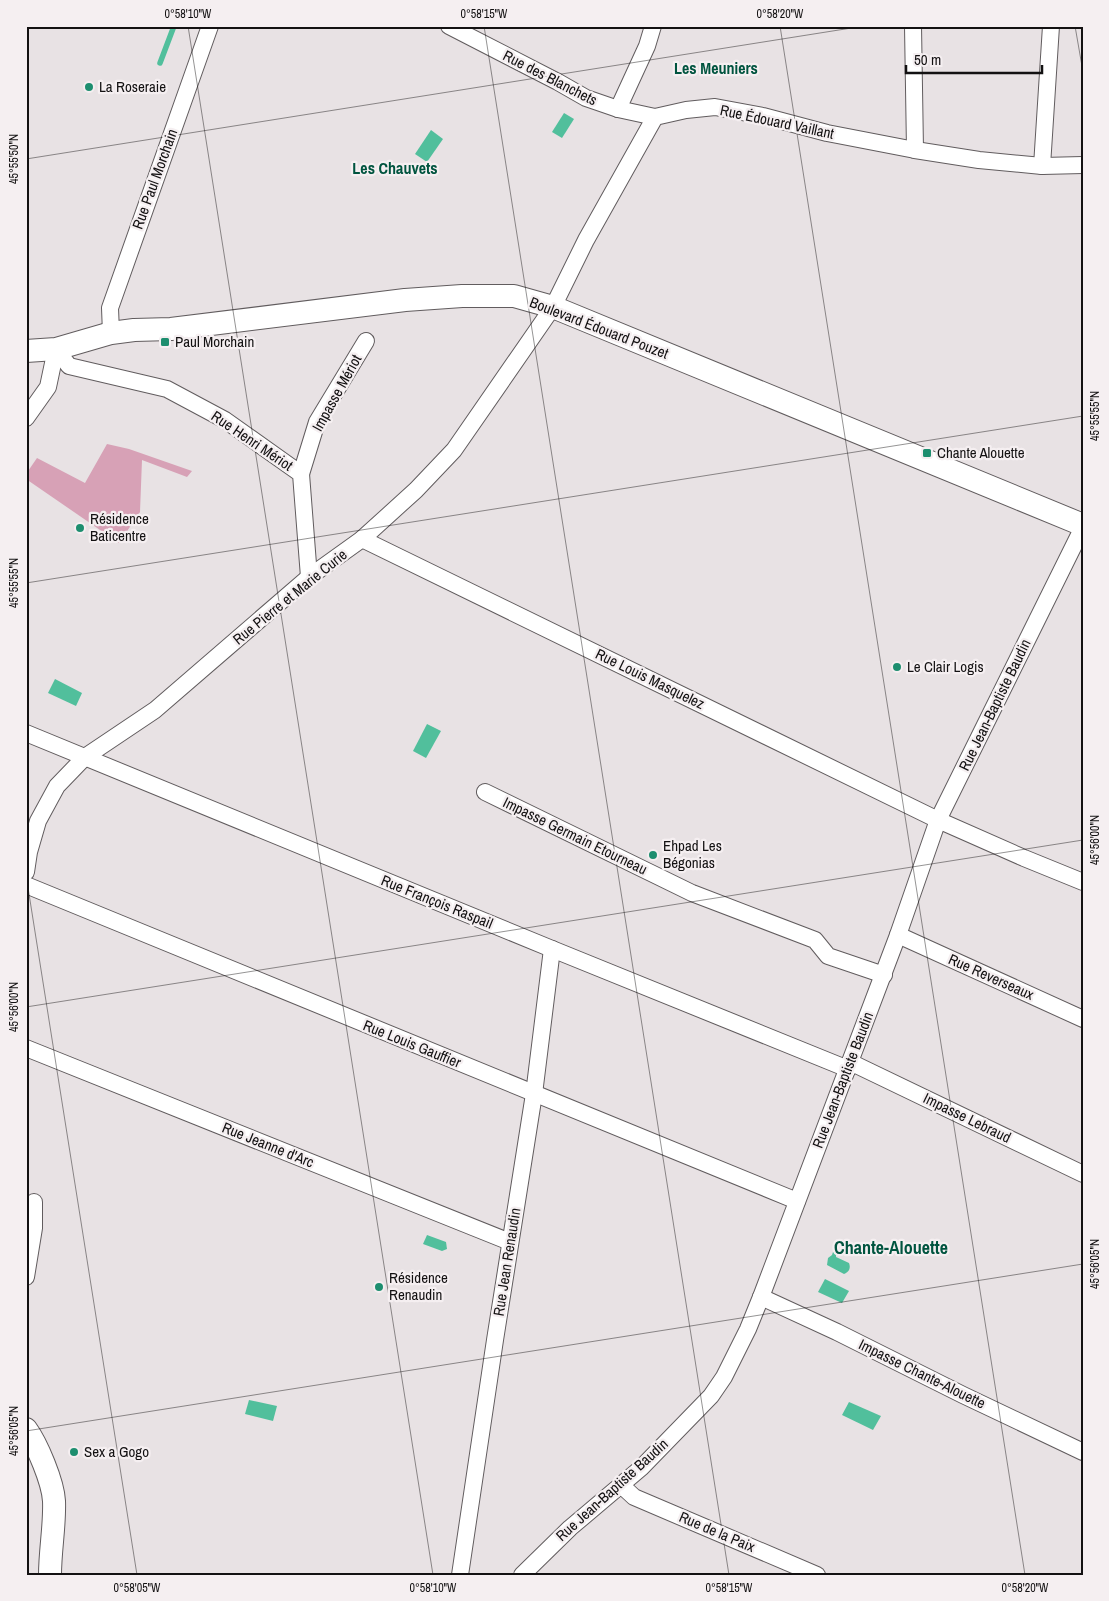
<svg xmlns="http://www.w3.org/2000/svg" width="1109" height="1601" font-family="'Archivo Narrow',sans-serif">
  <rect width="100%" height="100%" fill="#e8e2e4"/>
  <!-- green -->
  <path fill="#d7a1b6" d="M107 444 129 449 192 471 187 477 142 460 140 512 119 543 26 479V474L37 458 85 483Z"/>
  <!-- water -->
  <g fill="#51bf9c">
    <path d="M564 113 574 119 562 138 552 132Z"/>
    <path d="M431 130 443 139 427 162 415 154Z"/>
    <path d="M55 679 82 693 76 706 48 693Z"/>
    <path d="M427 724 441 731 426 758 413 751Z"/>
    <path d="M427 1235 446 1242 447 1249 442 1251 423 1244Z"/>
    <path d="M833 1252 836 1253V1257L849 1263C851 1268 849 1272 844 1274L827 1265 828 1258 832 1255Z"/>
    <path d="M825 1279 849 1291 842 1303 818 1292Z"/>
    <path d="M249 1400 277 1406 273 1421 245 1414Z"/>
    <path d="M849 1402 881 1416 873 1430 842 1415Z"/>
  </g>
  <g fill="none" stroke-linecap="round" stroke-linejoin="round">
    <!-- stream -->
    <path stroke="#51bf9c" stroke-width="5.5" d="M160 63 174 26"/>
    <defs>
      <g id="street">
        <path d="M449 26 558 82 586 98 618 109 655 117"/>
        <path d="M913 26 915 150"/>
        <path d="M618 109 647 46 653 26"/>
        <path d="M1042 166 1051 26"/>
        <path d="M111 333 110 308 210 26"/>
        <path d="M56 349 69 366 167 389 225 420 301 474 309 577"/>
        <path d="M26 418 48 387 56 349"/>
        <path d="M301 474 317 422 366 341"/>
        <path d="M362 539 938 820 1024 858 1083 882"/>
        <path d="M26 733 552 949 848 1069"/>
        <path d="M485 792 692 893 815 940 828 956 884 975"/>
        <path d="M26 872 29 852 38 821 57 786 85 757 155 710 309 577 362 539 416 490 454 450 553 307 586 240 655 117 686 110 715 107 763 116 827 133 915 150 979 160 1042 166 1083 165"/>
        <path d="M26 885 797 1201"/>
        <path d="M898 935 1083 1019"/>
        <path d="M26 1048 510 1242"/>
        <path d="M850 1062 1083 1174"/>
        <path d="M26 1277 34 1228V1202"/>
        <path d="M761 1297 837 1332 963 1395 1083 1452"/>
        <path d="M621 1485 634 1497 817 1575"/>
        <path d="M460 1575 495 1340 534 1094 552 949"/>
        <path d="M522 1575 570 1528 641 1468 711 1396 724 1377 748 1329 761 1297 898 935 938 820 1083 527"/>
      </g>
      <g id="secondary">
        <path d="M26 351 56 349 111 333 134 330 171 329 405 300 462 296H514L553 307 1083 525"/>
        <path d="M26 1429C37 1444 53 1482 54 1501 55 1525 50 1550 50 1575"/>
      </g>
    </defs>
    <!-- street casing -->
    <use href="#street" stroke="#615c5e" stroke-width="18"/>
    <!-- secondary casing -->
    <use href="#secondary" stroke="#615c5e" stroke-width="24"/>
    <!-- street -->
    <use href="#street" stroke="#fff" stroke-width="16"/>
    <!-- secondary -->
    <use href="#secondary" stroke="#fff" stroke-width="22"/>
  </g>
  <!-- ticks -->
  <path fill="none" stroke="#131112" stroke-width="1" stroke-opacity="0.45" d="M188 26 433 1575M484 26 729 1575M780 26 1025 1575M1075 26 1083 72M26 159 864 26M26 583 1083 416M26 875 137 1575M26 1007 1083 840M26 1431 1083 1264"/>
  <!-- markers -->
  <g fill="#1d8e6f" stroke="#f5eff1" stroke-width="2">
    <circle cx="89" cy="87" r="5"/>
    <rect x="160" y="337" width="10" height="10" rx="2.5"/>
    <rect x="922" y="448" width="10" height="10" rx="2.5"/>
    <circle cx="80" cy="528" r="5"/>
    <circle cx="897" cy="667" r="5"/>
    <circle cx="653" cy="855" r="5"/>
    <circle cx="379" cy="1287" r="5"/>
    <circle cx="74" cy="1452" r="5"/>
  </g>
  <g text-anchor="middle" stroke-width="4.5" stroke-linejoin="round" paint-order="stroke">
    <!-- street labels -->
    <g font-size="15" fill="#131112" stroke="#f5eff1">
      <text transform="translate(550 78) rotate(27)" y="5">Rue des Blanchets</text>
      <text transform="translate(777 122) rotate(12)" y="5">Rue Édouard Vaillant</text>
      <text transform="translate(155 179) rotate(-70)" y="5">Rue Paul Morchain</text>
      <text transform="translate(599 328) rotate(21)" y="5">Boulevard Édouard Pouzet</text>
      <text transform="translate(337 393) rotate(-61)" y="5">Impasse Mériot</text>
      <text transform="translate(252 441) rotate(34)" y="5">Rue Henri Mériot</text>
      <text transform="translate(290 597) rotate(-39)" y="5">Rue Pierre et Marie Curie</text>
      <text transform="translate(650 679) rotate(26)" y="5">Rue Louis Masquelez</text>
      <text transform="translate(995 705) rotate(-64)" y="5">Rue Jean-Baptiste Baudin</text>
      <text transform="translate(575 836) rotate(26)" y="5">Impasse Germain Etourneau</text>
      <text transform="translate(437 902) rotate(22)" y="5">Rue François Raspail</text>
      <text transform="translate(991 977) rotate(24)" y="5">Rue Reverseaux</text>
      <text transform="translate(412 1044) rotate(22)" y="5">Rue Louis Gauffier</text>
      <text transform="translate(843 1080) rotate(-69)" y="5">Rue Jean-Baptiste Baudin</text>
      <text transform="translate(967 1118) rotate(26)" y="5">Impasse Lebraud</text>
      <text transform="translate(268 1145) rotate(22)" y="5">Rue Jeanne d'Arc</text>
      <text transform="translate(507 1262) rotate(-81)" y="5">Rue Jean Renaudin</text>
      <text transform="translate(922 1374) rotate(26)" y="5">Impasse Chante-Alouette</text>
      <text transform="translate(612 1490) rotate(-42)" y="5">Rue Jean-Baptiste Baudin</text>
      <text transform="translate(717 1532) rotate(23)" y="5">Rue de la Paix</text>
    </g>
    <!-- poi labels -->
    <g font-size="15" fill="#131112" stroke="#f5eff1" text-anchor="start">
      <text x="99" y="92">La Roseraie</text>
      <text x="175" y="347">Paul Morchain</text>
      <text x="937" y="458">Chante Alouette</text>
      <text x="90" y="524">Résidence<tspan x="90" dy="17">Baticentre</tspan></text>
      <text x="907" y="672">Le Clair Logis</text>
      <text x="663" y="851">Ehpad Les<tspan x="663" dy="17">Bégonias</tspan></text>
      <text x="389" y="1283">Résidence<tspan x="389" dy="17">Renaudin</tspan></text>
      <text x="84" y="1457">Sex a Gogo</text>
    </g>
    <!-- neighbourhood labels -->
    <g font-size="16" font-weight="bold" fill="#00543f" stroke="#f5eff1">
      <text x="716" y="74">Les Meuniers</text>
      <text x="395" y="174">Les Chauvets</text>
    </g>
    <!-- quarter labels -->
    <g font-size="18" font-weight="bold" fill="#00543f" stroke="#f5eff1">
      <text x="891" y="1254">Chante-Alouette</text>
    </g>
  </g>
  <!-- border -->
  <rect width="1109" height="1601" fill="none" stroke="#f5eff1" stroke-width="55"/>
  <!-- scale -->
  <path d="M906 65v8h136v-8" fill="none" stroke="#131112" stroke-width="2.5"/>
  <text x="914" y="65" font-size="15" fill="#131112" stroke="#f5eff1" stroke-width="4" paint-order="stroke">50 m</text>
  <rect x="28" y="28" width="1054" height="1546" fill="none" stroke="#131112" stroke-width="2"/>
  <g font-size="12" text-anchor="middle" fill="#131112">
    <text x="188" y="18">0°58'10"W</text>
    <text x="484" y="18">0°58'15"W</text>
    <text x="780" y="18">0°58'20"W</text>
    <text transform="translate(14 159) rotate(-90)" y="4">45°55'50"N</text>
    <text transform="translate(1095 416) rotate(-90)" y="4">45°55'55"N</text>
    <text transform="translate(14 583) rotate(-90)" y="4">45°55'55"N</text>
    <text transform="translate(1095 840) rotate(-90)" y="4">45°56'00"N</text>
    <text transform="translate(14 1007) rotate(-90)" y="4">45°56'00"N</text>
    <text transform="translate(1095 1264) rotate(-90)" y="4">45°56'05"N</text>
    <text transform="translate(14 1431) rotate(-90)" y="4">45°56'05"N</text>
    <text x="137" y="1592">0°58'05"W</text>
    <text x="433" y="1592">0°58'10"W</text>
    <text x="729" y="1592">0°58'15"W</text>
    <text x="1025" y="1592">0°58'20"W</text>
  </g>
</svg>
